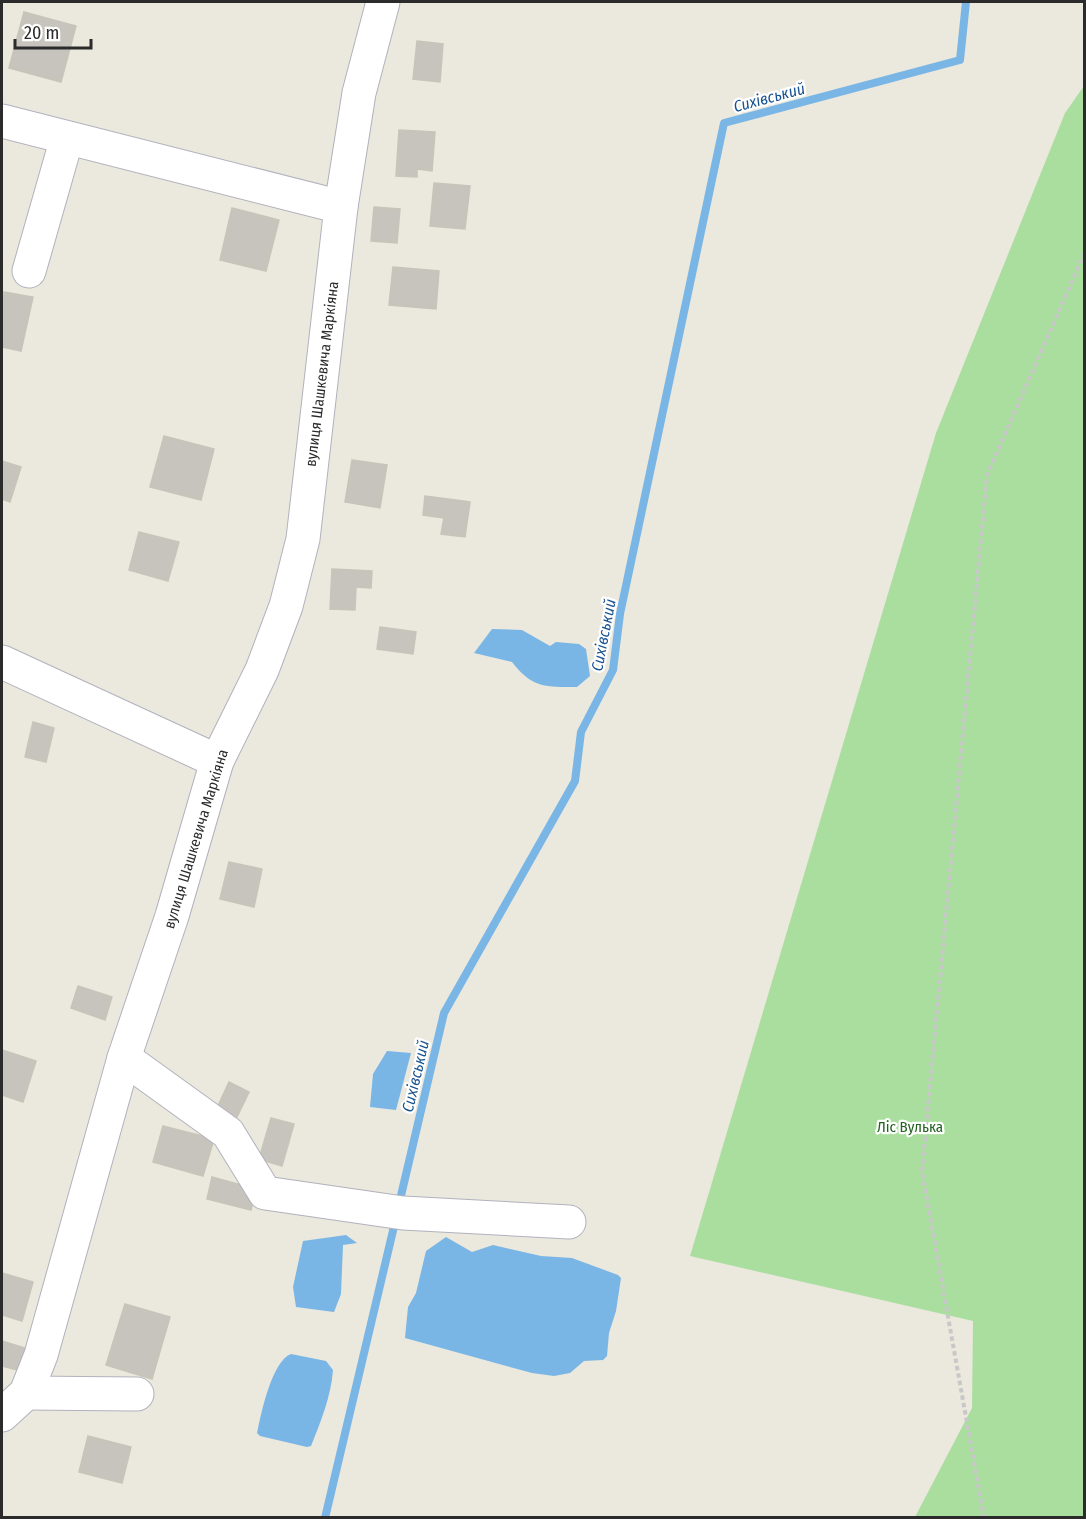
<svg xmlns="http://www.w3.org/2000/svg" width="1086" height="1519" font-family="'Fira Sans Condensed',sans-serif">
  <rect width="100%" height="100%" fill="#ebe8de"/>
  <!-- green -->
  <path fill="#aade9f" d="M1084 86V1517H915L972 1408 973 1321 690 1256 936 433 1065 113Z"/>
  <!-- water -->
  <g fill="#79b6e5">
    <path d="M492 629 522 630 550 646 556 642 579 644 586 649 590 676 577 687C545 687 532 688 512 662L474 653Z"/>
    <path d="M387 1051 411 1053 396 1110 370 1107 373 1074Z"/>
    <path d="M346 1235 357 1243 343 1245 341 1294 334 1312 296 1307 293 1287 303 1241Z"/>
    <path d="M446 1237 472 1252 493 1245 541 1256 572 1258 618 1275 621 1278 616 1311 609 1333 607 1356 603 1360 584 1361 570 1373 554 1376 532 1373 405 1338 408 1307 416 1293 426 1251Z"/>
    <path d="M291 1354 326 1361 333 1370C331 1396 321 1421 311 1446L307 1447 260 1436 257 1433C261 1413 272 1361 291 1354Z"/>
  </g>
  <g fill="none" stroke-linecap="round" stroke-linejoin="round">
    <!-- stream -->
    <g stroke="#79b6e5" stroke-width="8">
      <path d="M399 1204 444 1013 575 781 581 732 613 670 620 614 724 123 960 60 966 2"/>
      <path d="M325 1518 396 1218"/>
    </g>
  </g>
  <!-- building -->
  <g fill="#c7c4bd" stroke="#c7c4b8" stroke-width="1.5">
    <path d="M24 12 76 26 61 82 9 68Z"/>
    <path d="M417 41 443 44 440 82 413 79Z"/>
    <path d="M399 130 435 132 432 171 417 169V177L396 176Z"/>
    <path d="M434 183 470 186 465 229 430 226Z"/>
    <path d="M374 207 400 209 397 243 371 241Z"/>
    <path d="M232 208 279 220 266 271 220 260Z"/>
    <path d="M393 267 439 271 436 309 389 305Z"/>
    <path d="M4 292 33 297 21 351 2 347Z"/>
    <path d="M164 436 214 449 201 500 150 487Z"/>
    <path d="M352 460 387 465 380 508 345 502Z"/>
    <path d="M2 461 21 467 10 502 2 499Z"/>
    <path d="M425 496 470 502 465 537 441 534 444 518 423 515Z"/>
    <path d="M139 532 179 542 168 581 129 570Z"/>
    <path d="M332 569 372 571 371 588 356 587 355 610 330 609Z"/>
    <path d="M380 627 416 632 413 654 377 649Z"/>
    <path d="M33 722 54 728 46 762 25 757Z"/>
    <path d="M229 862 262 869 254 907 220 899Z"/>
    <path d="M78 986 112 997 105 1020 71 1008Z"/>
    <path d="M2 1050 36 1061 23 1102 2 1095Z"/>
    <path d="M229 1082 249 1092 237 1117 217 1108Z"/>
    <path d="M271 1118 294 1124 282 1166 259 1159Z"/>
    <path d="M163 1126 214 1139 203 1176 153 1162Z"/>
    <path d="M212 1177 256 1189 251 1210 207 1199Z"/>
    <path d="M2 1273 33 1282 22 1321 2 1315Z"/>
    <path d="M125 1304 170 1317 152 1379 106 1365Z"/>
    <path d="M2 1341 28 1349 21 1371 2 1366Z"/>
    <path d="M88 1436 131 1447 122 1483 79 1472Z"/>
  </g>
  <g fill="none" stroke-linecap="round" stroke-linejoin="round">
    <defs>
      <g id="minor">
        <path d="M2 121 341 207"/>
        <path d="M29 271 67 138"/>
        <path d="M2 662 217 761"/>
        <path d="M124 1058 228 1133 265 1193 403 1213 569 1222"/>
        <path d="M26 1393 137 1394"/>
        <path d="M2 1415 26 1393 41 1355 124 1058 172 916 217 761 262 670 286 606 303 539 341 207 359 93 383 2"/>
      </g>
    </defs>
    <!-- minor casing -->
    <use href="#minor" stroke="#b1b2bd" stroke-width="35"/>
    <!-- path -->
    <path stroke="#c8c8c8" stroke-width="4" stroke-dasharray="4.5 3" stroke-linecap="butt" d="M984 1518 922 1171 987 475 1084 254"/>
    <!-- minor -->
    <use href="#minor" stroke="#fff" stroke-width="33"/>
  </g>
  <g text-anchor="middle" stroke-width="4.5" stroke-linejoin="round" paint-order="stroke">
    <!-- street labels -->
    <g font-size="15" fill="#2b2b2b" stroke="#fff">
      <text transform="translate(322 374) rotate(-83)" y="5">вулиця Шашкевича Маркіяна</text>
      <text transform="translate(196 839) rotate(-73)" y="5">вулиця Шашкевича Маркіяна</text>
    </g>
    <!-- park labels -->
    <g font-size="15" fill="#236220" stroke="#fff">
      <text x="910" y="1132">Ліс Вулька</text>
    </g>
    <!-- water labels -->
    <g font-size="16" font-style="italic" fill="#185391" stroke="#fff">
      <text transform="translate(769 97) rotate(-15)" y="6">Сихівський</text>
      <text transform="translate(603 635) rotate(-79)" y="6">Сихівський</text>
      <text transform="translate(415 1076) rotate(-77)" y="6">Сихівський</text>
    </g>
  </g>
  <!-- border -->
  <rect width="1086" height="1519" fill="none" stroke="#2b2b2b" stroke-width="6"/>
  <!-- scale -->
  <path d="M15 39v9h76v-9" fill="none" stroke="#2b2b2b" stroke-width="3"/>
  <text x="24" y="39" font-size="18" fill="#2b2b2b" stroke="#ffffff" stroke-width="4.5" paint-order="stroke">20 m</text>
</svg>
